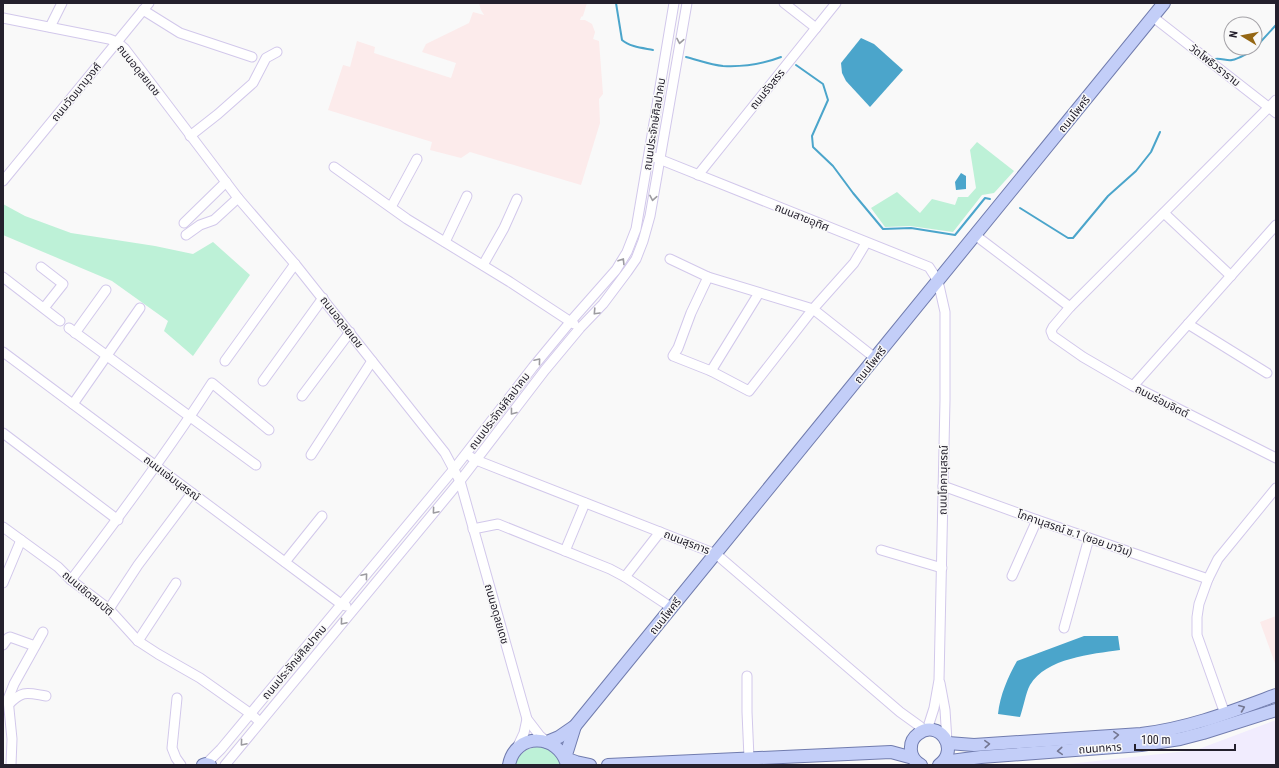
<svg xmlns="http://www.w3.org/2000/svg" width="1279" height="768" font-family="'Roboto Condensed','Noto Sans Thai',sans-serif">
  <rect width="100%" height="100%" fill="#f9f9f9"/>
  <!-- commercial -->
  <g fill="#fcebeb">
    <path d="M479 3H587L583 16 581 17 580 20H585L592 24 595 32 593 39 599 41 603 94 599 99 600 123 581 185 470 152 461 158 430 150 432 142 328 110 343 65 350 67 357 41 375 47 374 53 451 78 456 63 422 52 426 44 469 23 473 12 484 15 481 10Z"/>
    <path d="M1276 616V666L1260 622Z"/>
  </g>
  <!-- built -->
  <path fill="#f1ecfe" d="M1276 720V765H1060L1196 750Z"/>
  <!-- green -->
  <g fill="#bdf1d7">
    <path d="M977 142 1014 171 994 193 982 195 953 232 910 226 885 227 871 208 897 192 920 213 932 199 955 205 958 197H968L976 188 970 150Z"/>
    <path d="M3 204 25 216 71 233 155 246 193 254 213 242 250 275 193 356 164 331 168 321 112 281 3 235Z"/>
    <path d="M540 746 555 752 562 765H515C519 752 528 748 540 746Z"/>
  </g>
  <!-- water -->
  <g fill="#4ba5cb">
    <path d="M861 38 874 44 903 70 870 107 846 81 842 73 841 63Z"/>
    <path d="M961 173 966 176V189L956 190 955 182Z"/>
    <path d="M1084 636H1118L1120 650C1092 654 1046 658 1030 685 1026 692 1023 709 1020 717L998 714C1000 695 1008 677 1017 661Z"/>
  </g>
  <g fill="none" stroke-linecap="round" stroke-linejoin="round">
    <!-- stream -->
    <g stroke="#4ba5cb" stroke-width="2">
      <path d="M616 3 622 40C630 47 643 48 653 50"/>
      <path d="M1255 48 1276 25"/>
      <path d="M686 57C698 60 711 65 723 66 743 67 763 64 781 57"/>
      <path d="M1215 59C1221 58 1227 61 1232 60 1238 59 1251 52 1255 48"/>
      <path d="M796 65 823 84 828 100 812 136 813 147 833 166 853 193 883 229 911 228 955 235 985 198 990 199"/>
      <path d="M1020 208 1068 238H1073L1108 196 1136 171 1151 152 1160 132"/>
    </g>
    <defs>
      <g id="minor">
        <path d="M784 3 816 28"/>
        <path d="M143 10 180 33 252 57"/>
        <path d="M1153 17 1276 113"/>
        <path d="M3 18 109 39 117 42 125 49 238 198 295 264 445 453 460 481 527 719 540 736 547 742"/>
        <path d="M50 27 62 3"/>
        <path d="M1276 100 1070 307 1053 327 1051 331 1053 336 1083 357 1133 386 1276 458"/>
        <path d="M190 136 218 114 253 83 266 58 277 52"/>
        <path d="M654 157 929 267 938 281 945 312V400L939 680 934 708 927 730"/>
        <path d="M334 167 407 219 510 282 574 324"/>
        <path d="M698 175 836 3"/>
        <path d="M3 181 149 3"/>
        <path d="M391 207 417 159"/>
        <path d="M1164 213 1231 276"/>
        <path d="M184 223 226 182"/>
        <path d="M186 235 200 225 214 220 238 198"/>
        <path d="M975 235 1070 307"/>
        <path d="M445 242 467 196"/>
        <path d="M670 259 708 277 691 313 678 348 673 356 711 371 749 391 813 309 854 263 866 243"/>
        <path d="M483 265 504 228 517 199"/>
        <path d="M41 267 63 284 44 308"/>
        <path d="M3 277 60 321"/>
        <path d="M708 277 813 309 875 358"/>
        <path d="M1188 324 1267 373"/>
        <path d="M69 328 256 465"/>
        <path d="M75 333 106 290"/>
        <path d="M3 352 341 604 346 606"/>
        <path d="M225 361 295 264"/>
        <path d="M711 371 759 293"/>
        <path d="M263 381 323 298"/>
        <path d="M1133 386 1276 225"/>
        <path d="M302 396 350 332"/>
        <path d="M73 404 140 308"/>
        <path d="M3 433 118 520"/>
        <path d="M311 455 372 361"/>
        <path d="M471 457 476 460 716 554 900 712 925 730"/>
        <path d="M943 486 1037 520 1208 579"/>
        <path d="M3 527 58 567 71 580 109 609 138 641 158 654 200 678 251 714 260 722"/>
        <path d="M473 529 498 524 610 569 625 577 672 608"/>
        <path d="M881 550 942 568"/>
        <path d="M565 551 585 503"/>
        <path d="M285 562 322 516"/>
        <path d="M1012 576 1037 520"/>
        <path d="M625 577 660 532"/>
        <path d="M71 580C120 516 168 451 212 383L269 430"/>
        <path d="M3 583 21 540"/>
        <path d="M109 609 138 565 192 493"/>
        <path d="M1064 628 1089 538"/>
        <path d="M138 641 176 583"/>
        <path d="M3 645 8 638 10 637 35 646"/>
        <path d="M747 676V712L749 758"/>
        <path d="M940 683 945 710 947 741"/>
        <path d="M177 698 172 748 176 758 181 765"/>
        <path d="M9 704C23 690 27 693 46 696"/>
        <path d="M1225 714 1197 635V617L1199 604 1208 579 1218 559 1276 488"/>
        <path d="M516 750 524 733 527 719"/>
        <path d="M206 764 221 749 454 469 533 367 571 321 616 270 627 252 636 229 651 141 674 3"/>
        <path d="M11 765 12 739 8 699 14 684 43 632"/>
        <path d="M225 765 460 481 545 370 580 328 603 304 627 272 636 259 643 241 650 216 687 3"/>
      </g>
      <g id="major">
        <path d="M575 726 565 758 576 762 590 765"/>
        <path d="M547 742 559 737 575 726 1164 3"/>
        <path d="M948 743 974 745 989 744 1141 734C1190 728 1230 712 1276 695"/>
        <path d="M943 762 981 757 1141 745 1180 739 1203 733 1276 710"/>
        <path d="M203 765 206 764 210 765"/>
        <path d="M509 765C515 732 559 733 567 765"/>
        <path d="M608 765 891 752 913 758"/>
        <path d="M921 765C914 761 910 755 911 747 911 742 914 737 918 734 938 718 961 749 939 765"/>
      </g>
    </defs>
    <!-- minor casing -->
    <use href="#minor" stroke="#d2c8eb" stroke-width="11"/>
    <!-- major casing -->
    <use href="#major" stroke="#717cae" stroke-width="14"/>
    <!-- minor -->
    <use href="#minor" stroke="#fff" stroke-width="9"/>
    <!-- major -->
    <use href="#major" stroke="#c3cef8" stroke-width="12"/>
  </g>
  <!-- one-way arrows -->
  <defs><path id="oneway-chevron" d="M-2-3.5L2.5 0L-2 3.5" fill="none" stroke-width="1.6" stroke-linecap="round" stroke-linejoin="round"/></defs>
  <g stroke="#9c9ba0">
    <use href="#oneway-chevron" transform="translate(680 41) rotate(100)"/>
    <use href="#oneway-chevron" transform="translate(653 198) rotate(100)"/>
    <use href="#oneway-chevron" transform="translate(622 261) rotate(-58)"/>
    <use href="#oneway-chevron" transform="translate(596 312) rotate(133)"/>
    <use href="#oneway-chevron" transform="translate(538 361) rotate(-50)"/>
    <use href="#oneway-chevron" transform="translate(513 412) rotate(128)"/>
    <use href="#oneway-chevron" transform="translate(435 511) rotate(130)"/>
    <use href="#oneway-chevron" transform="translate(365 576) rotate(-50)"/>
    <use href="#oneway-chevron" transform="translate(343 622) rotate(130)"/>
    <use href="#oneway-chevron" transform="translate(243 743) rotate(130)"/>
  </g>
  <g stroke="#747792">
    <use href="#oneway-chevron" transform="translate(1242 708) rotate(-22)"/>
    <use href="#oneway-chevron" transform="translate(1116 735) rotate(-4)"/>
    <use href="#oneway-chevron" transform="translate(987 744) rotate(-3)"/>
    <use href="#oneway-chevron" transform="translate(1060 751) rotate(176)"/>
  </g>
  <g text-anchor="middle" stroke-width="3" stroke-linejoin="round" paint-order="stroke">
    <!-- street labels -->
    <g font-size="11" fill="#24202d" stroke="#f9f9f9">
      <text transform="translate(1215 65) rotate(38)" y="4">วัดโพธิวราราม</text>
      <text transform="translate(139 70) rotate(51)" y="4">ถนนอดุลยเดช</text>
      <text transform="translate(767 89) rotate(-51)" y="4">ถนนรังสรร</text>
      <text transform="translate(76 92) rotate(-51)" y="4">ถนนวัฒนานุวงศ์</text>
      <text transform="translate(1074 114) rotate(-51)" y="4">ถนนโพศรี</text>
      <text transform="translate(654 124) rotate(-81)" y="4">ถนนประจักษ์ศิลปาคม</text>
      <text transform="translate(802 217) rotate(22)" y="4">ถนนสายอุทิศ</text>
      <text transform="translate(342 322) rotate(52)" y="4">ถนนอดุลยเดช</text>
      <text transform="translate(870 365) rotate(-51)" y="4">ถนนโพศรี</text>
      <text transform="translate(1162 401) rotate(27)" y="4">ถนนร่อมจิตต์</text>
      <text transform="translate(499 411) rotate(-53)" y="4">ถนนประจักษ์ศิลปาคม</text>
      <text transform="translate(172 478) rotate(37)" y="4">ถนนแจ่มนุสรณ์</text>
      <text transform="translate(943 480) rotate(-89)" y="4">ถนนโภคานุสรณ์</text>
      <text transform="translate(1075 533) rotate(19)" y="4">โภคานุสรณ์ ซ.1 (ซอย มาวิน)</text>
      <text transform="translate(687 542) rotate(21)" y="4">ถนนสุรการ</text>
      <text transform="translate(88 593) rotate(40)" y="4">ถนนเชิดสมบัติ</text>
      <text transform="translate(497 614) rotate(74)" y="4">ถนนอดุลยเดช</text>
      <text transform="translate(665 616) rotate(-51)" y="4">ถนนโพศรี</text>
      <text transform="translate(294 662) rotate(-50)" y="4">ถนนประจักษ์ศิลปาคม</text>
      <text transform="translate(1100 748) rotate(-4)" y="4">ถนนทหาร</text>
    </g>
  </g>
  <!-- border -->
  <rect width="1279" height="768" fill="none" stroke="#24202d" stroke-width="8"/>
  <!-- north arrow -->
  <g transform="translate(1243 36) rotate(280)"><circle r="19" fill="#f9f9f9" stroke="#a4a2a7"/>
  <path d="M0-3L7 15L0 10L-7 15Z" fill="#956714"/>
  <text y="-6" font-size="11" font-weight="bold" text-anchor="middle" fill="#24202d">N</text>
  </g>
  <!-- scale -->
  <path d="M1135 744v6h100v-6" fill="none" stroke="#24202d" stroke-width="2"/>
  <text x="1141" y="744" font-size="12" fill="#24202d" stroke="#f9f9f9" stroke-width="3" paint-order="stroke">100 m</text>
</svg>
